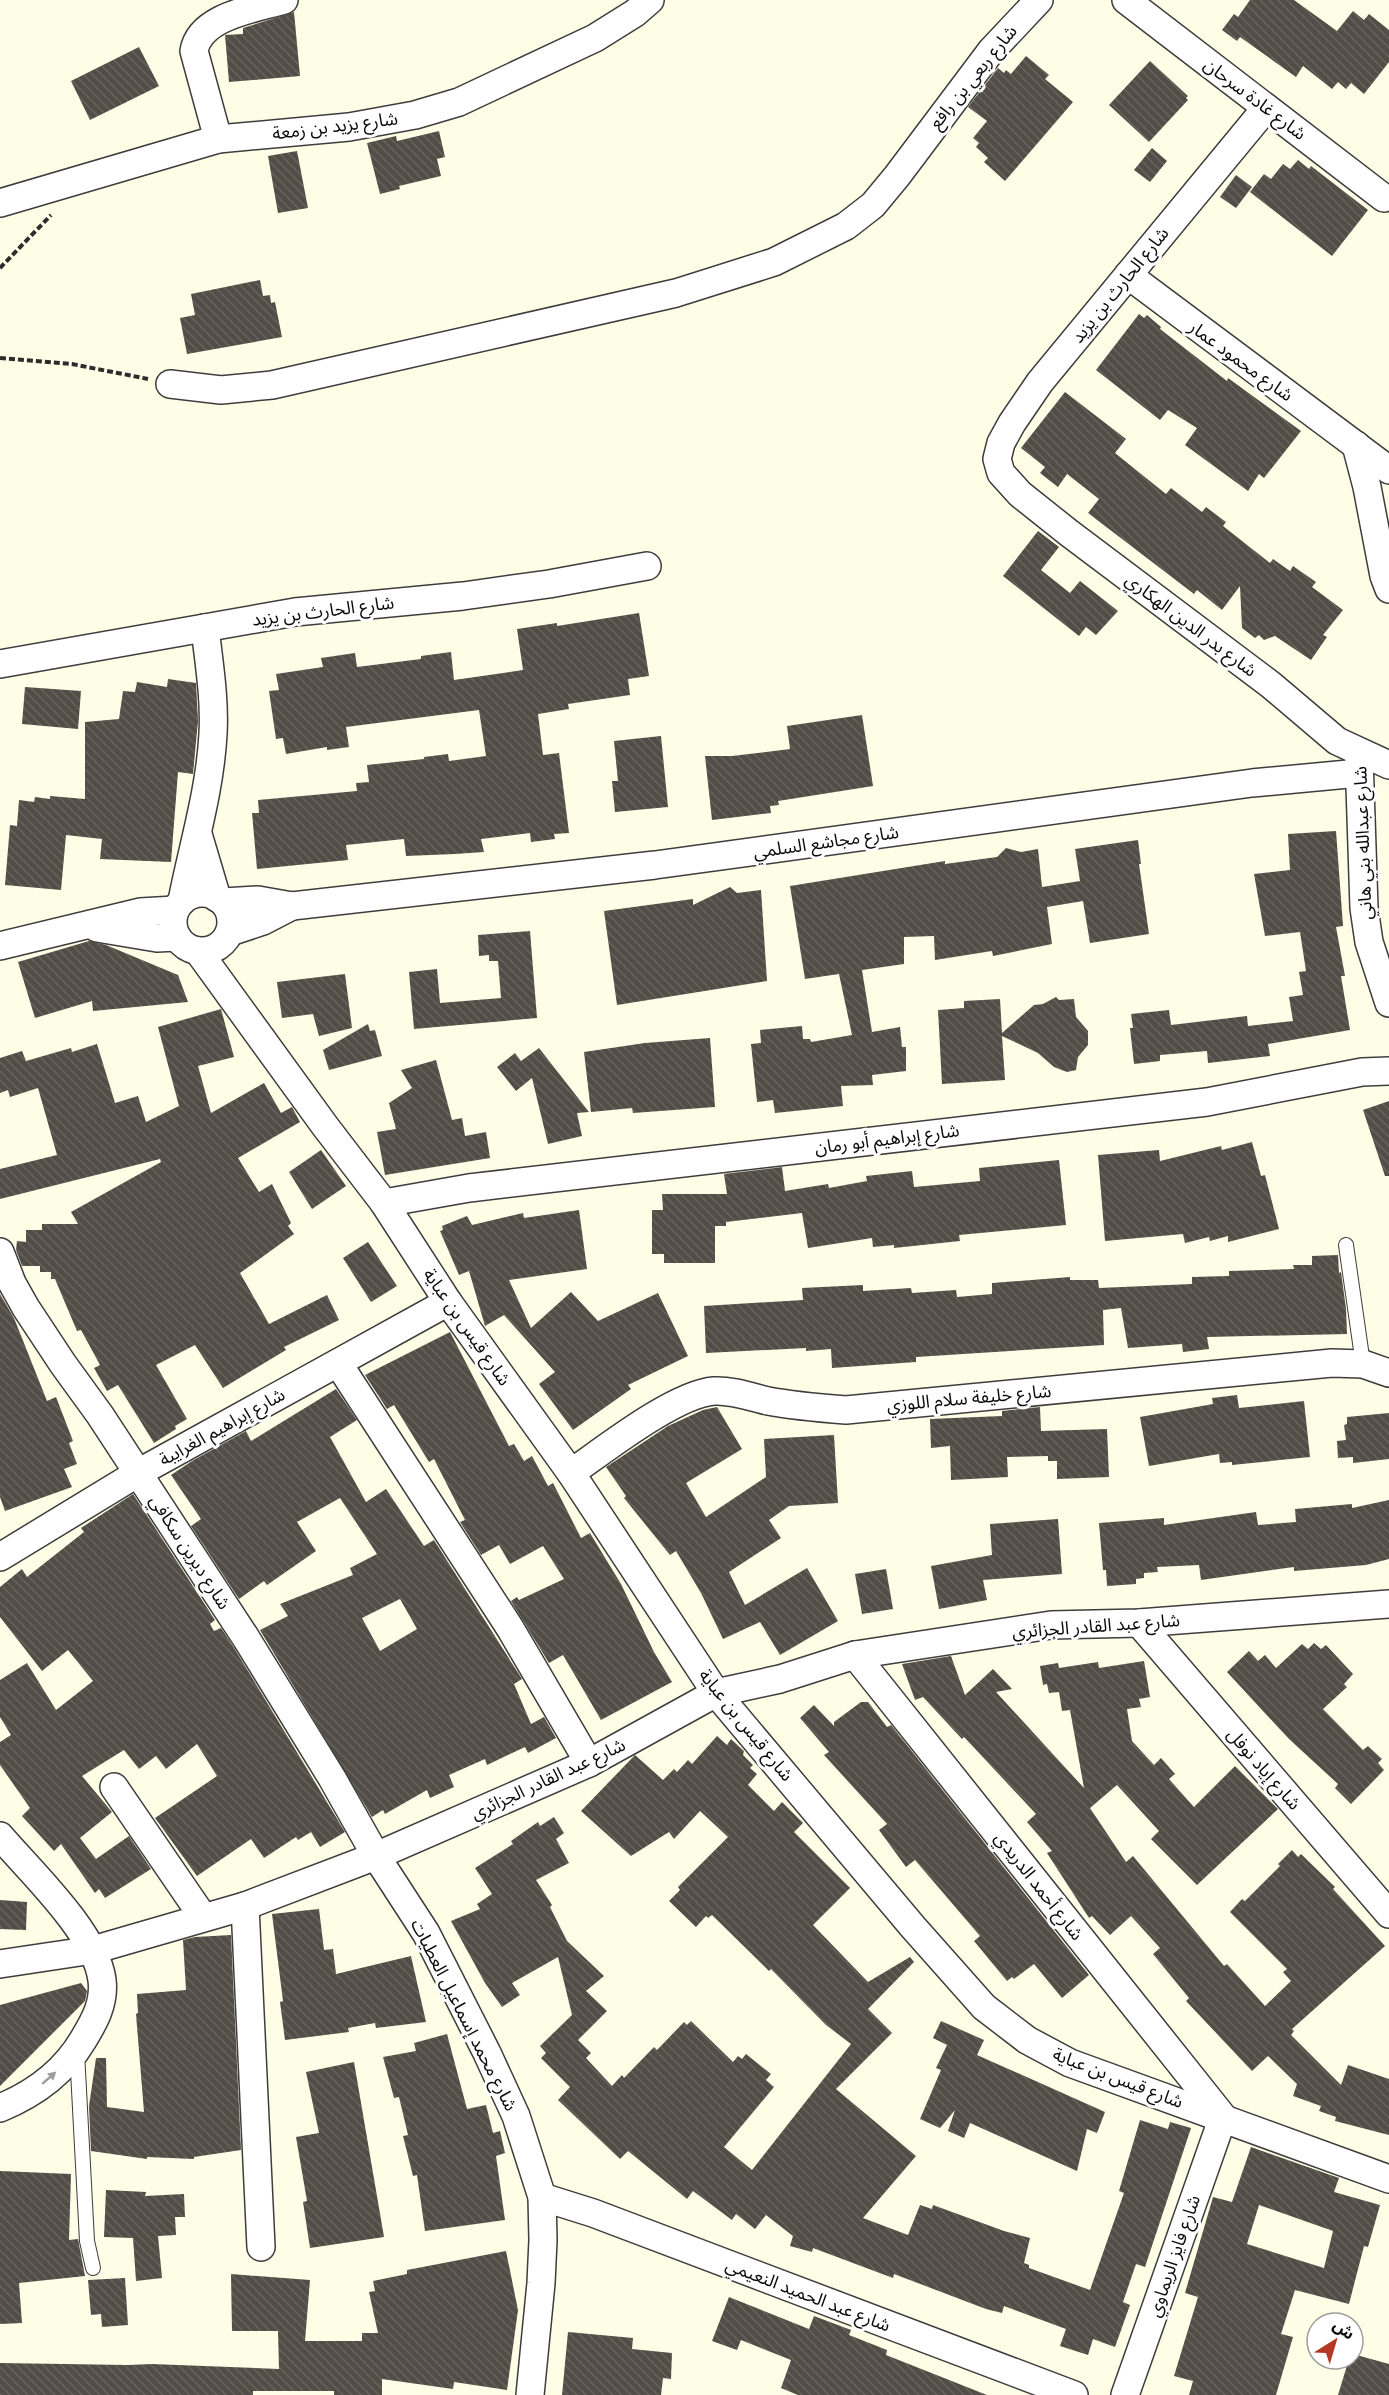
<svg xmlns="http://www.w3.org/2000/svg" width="1389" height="2395" font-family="Merriweather,'Noto Sans Arabic',serif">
  <defs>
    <pattern id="building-back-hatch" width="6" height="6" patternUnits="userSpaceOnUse" patternTransform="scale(1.5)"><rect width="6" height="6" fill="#524d46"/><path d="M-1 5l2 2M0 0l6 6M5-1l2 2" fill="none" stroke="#66625c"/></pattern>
  </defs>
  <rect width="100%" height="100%" fill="#fefee7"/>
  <!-- building -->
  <g fill="url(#building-back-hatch)" fill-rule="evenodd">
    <path d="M1250 0H1294L1337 31 1353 11 1364 20 1369 14 1389 30V62L1364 94 1351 83 1346 89 1338 82 1332 89 1303 66 1296 77 1240 37 1237 41 1222 30 1234 14 1238 17Z"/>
    <path d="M294 12 300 76 229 82 225 35 243 34V28Z"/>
    <path d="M139 47 159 86 90 120 71 81Z"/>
    <path d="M1026 56 1049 75 1045 79 1073 102 1005 181 984 162 988 158 976 147 979 143 973 138 987 121 968 107 998 68 1004 73 1006 70 1011 74Z"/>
    <path d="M1150 61 1188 96 1186 98 1188 100 1149 142 1109 105Z"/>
    <path d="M439 131 445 157 437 159 441 176 399 186 400 189 380 194 367 143 396 136 397 141Z"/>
    <path d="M1152 148 1167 161 1150 182 1134 170Z"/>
    <path d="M297 151 308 208 278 213 268 156Z"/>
    <path d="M1298 160 1309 169 1311 166 1368 210 1332 256 1250 192 1264 174 1271 179 1283 164 1290 169Z"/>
    <path d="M1236 175 1252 187 1236 208 1220 197Z"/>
    <path d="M260 280 263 296 270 295 271 303 275 302 282 337 187 354 180 318 195 315 191 294Z"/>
    <path d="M1139 314 1144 318 1147 315 1161 327 1160 329 1227 381 1228 378 1301 431 1264 478 1259 474 1248 491 1185 445 1197 428 1168 410 1160 420 1096 370Z"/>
    <path d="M1065 392 1126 439 1115 453 1166 494 1171 488 1202 512 1206 507 1226 522 1223 526 1270 563 1273 559 1290 571 1293 566 1316 582 1312 587 1343 610 1323 635 1327 637 1311 660 1275 636 1264 640 1259 635 1255 638 1242 628 1240 586 1222 610 1197 590 1194 594 1088 513 1099 499 1067 474 1058 487 1040 473 1045 467 1021 448Z"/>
    <path d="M1038 531 1059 547 1041 570 1070 593 1080 581 1118 611 1096 635 1086 627 1079 636 1003 576Z"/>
    <path d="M639 613 649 676 628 679 630 695 568 704 569 709 538 714 543 755 559 753 569 833 554 834 555 839 531 842 530 833 481 839 484 852 455 854 406 856 404 839 346 845 348 860 257 869 252 813H259L258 800 357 791 356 783 369 782 367 765 424 759V757L448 754 449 761 486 756 479 710 346 727 349 747 327 750V747L286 754 283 738 276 739 269 691 279 690 276 674 323 667 321 658 355 653 357 667 421 659V656L451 652 454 680 523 670 517 629 557 623V626Z"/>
    <path d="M168 679 196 683 198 721 193 774 178 772 171 862 100 859 102 839 66 835 61 890 5 885 10 825 17 826 19 800 34 802 35 797 50 799V796L85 799V722L119 719 123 691 135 692 137 682 167 687Z"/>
    <path d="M25 687 81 691 78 729 22 724Z"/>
    <path d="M862 715 873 786 778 801 779 805 770 806 771 813 712 820 705 756H732L790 749 787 726Z"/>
    <path d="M661 736 668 807 615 812 612 781H618L614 741Z"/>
    <path d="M1336 831 1343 926 1336 927 1345 976H1341L1350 1030 1268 1044 1270 1056 1208 1063 1207 1051 1160 1055V1061L1134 1064 1130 1028H1133L1131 1014 1169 1010 1171 1025 1247 1016 1248 1026 1293 1021 1289 997 1303 995 1299 972 1306 971 1300 932 1265 936 1254 874 1290 870 1288 834Z"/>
    <path d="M1138 840 1141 864H1139L1149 934 1090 943 1083 901 1047 907 1052 944 993 956 992 951 935 960 934 936 904 937V964L862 970 872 1032 900 1027 902 1047H906V1071L872 1075 873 1085 841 1086 843 1106 775 1113 773 1100 757 1102 751 1044 761 1043 760 1030 802 1026 803 1039H810L811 1042 852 1035 839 974 805 979 790 886 945 861V864L997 857 1006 848 1021 852 1038 849 1042 887 1080 881 1075 849Z"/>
    <path d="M730 887 737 893 761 890 767 981 617 1005 604 911 693 899V905Z"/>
    <path d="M530 931 537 1018 414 1029 409 972 437 969 440 1003 501 998 498 961H489V955L479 956 478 935Z"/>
    <path d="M89 941 106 945 178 975 188 1002 93 1011 92 1001 35 1018 18 962Z"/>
    <path d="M345 974 352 1028 319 1036 313 1014 282 1018 277 982Z"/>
    <path d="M1056 997 1059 1000 1074 999 1076 1017 1088 1031V1045L1078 1057 1076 1070 1067 1072 1054 1067 1038 1053 1002 1036 1005 1080 942 1084 938 1010 964 1008V1001L1000 999 1002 1033 1034 1005 1043 1004Z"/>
    <path d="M221 1009 234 1057 198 1066 211 1113 264 1083 281 1113 292 1107 300 1122 238 1158 259 1192 272 1184 291 1223 288 1226 294 1234 240 1273 269 1324 327 1295 339 1320 284 1347 286 1350 223 1388 195 1345 156 1365 187 1419 175 1426 176 1429 154 1443 118 1385 107 1391 94 1368 100 1365 81 1330 77 1331 55 1279H51V1272H40V1266H22L16 1250 17 1241 26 1242V1230H42V1224H78L71 1212 161 1162 160 1159 0 1199V1169L57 1155 38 1088 10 1097 8 1090 0 1093V1058L22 1051 26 1061 71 1048 72 1052 97 1044 115 1103 138 1096 146 1122 179 1106 158 1027Z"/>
    <path d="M368 1024 370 1031 375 1030 382 1056 329 1070 323 1050Z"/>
    <path d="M710 1038 715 1107 633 1113 632 1108 591 1112 584 1052 645 1043Z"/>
    <path d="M539 1048 589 1112 577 1113 582 1136 548 1144 532 1078 516 1091 497 1067 515 1053 521 1061Z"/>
    <path d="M436 1060 452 1120 462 1118 465 1136 486 1132 490 1158 385 1175 377 1132 396 1129 389 1103 412 1088 401 1070Z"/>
    <path d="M1389 1101V1176H1385L1363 1110Z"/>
    <path d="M1252 1142 1261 1176 1265 1175 1279 1229 1228 1242V1236L1210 1241 1209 1237 1185 1243 1183 1234 1105 1241 1098 1155 1159 1150 1160 1161 1221 1146 1222 1150Z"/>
    <path d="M321 1150 346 1186 312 1209 289 1172Z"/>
    <path d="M1059 1160 1066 1225 959 1235 960 1241 894 1248V1245L873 1247 872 1238 808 1248 802 1213 726 1222V1226H715V1263H664V1254H652V1210H663L662 1194H727L724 1174 782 1167 785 1191 828 1184 829 1188 867 1181 866 1176 912 1171 914 1187 980 1181 979 1168Z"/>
    <path d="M579 1210 587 1269 509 1280 531 1328 571 1292 598 1321 658 1293 688 1356 628 1385 631 1389 573 1430 539 1384 555 1372 504 1315 485 1326 469 1271 459 1275 440 1231 443 1230 442 1226 467 1216 472 1225 523 1213 524 1218Z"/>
    <path d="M368 1242 397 1286 371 1302 343 1258Z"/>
    <path d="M1338 1255 1339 1273 1341 1272 1346 1309 1347 1334 1207 1337 1209 1349 1183 1352 1182 1344 1128 1348 1121 1308 1103 1310 1104 1345 916 1357V1362L832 1368 831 1349 806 1351V1348L706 1353 704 1306 803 1300 802 1288 863 1285V1291L911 1288 912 1293 956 1290 957 1297 992 1294V1283L1070 1277V1280H1098L1099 1288 1192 1284V1277L1229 1276V1271L1294 1269 1293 1265H1312V1256Z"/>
    <path d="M0 1294 14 1318 47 1401 56 1397 73 1441 69 1443 77 1464 64 1469 72 1487 5 1511 0 1497Z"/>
    <path d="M450 1332 509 1446 514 1444 524 1461 532 1456 548 1486 553 1483 581 1538 590 1533 621 1584 654 1652 672 1682 601 1720 563 1655 549 1663 511 1601 517 1597 519 1600 564 1579 543 1546 510 1564 499 1545 481 1555 460 1522 465 1520 434 1459 429 1462 394 1405 387 1409 365 1375Z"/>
    <path d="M336 1389 357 1420 330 1437 366 1502 386 1489 424 1546 434 1540 522 1679 514 1684 531 1724 544 1717 556 1738 528 1753 525 1747 487 1765 485 1759 449 1775 454 1787 430 1798 427 1790 385 1814 383 1810 372 1817 260 1630 288 1616 280 1604 353 1575 350 1568 377 1554 340 1498 297 1522 316 1551 267 1585 264 1581 239 1599 191 1526 201 1519 171 1475 192 1461 246 1431 251 1441ZM400 1599 417 1629 380 1651 362 1618Z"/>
    <path d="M1237 1395 1239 1408 1304 1401 1310 1457 1232 1465V1462L1220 1463 1219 1454 1149 1466 1140 1417 1213 1404 1212 1398Z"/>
    <path d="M717 1407 742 1449 686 1483 706 1517 766 1477 764 1439 834 1435 838 1503 789 1506 769 1520 781 1538 729 1572 745 1605 807 1568 838 1621 780 1655 760 1622 723 1639 701 1593 676 1551 670 1555 624 1498 626 1496 606 1467 668 1426 703 1410Z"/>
    <path d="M1040 1407 1041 1431 1107 1429 1109 1477 1057 1479V1461H1048V1456L1007 1457 1008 1477 951 1480 950 1446 931 1448 930 1419 1002 1416V1411Z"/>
    <path d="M1389 1413V1459L1353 1463V1457L1338 1458 1337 1441 1346 1440 1344 1425 1347 1424V1417Z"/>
    <path d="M133 1494 215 1620 210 1624 214 1631 221 1628 233 1646 345 1832 320 1847 311 1832 298 1840 296 1837 264 1858 251 1839 197 1876 155 1818 217 1776 197 1744 166 1769 156 1756 139 1769 124 1750 82 1776 112 1812 80 1838 96 1859 129 1836 151 1869 105 1898 99 1889 95 1893 61 1844 54 1851 22 1816 30 1808 0 1765V1742L11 1735 0 1717V1680L27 1663 56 1710 93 1681 68 1650 42 1671 0 1617V1587L22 1569 27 1577 84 1532 81 1528Z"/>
    <path d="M1389 1500V1559L1366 1565 1294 1571V1567L1201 1580 1199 1565 1157 1567 1158 1572 1144 1573V1578L1136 1579V1584L1107 1586 1106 1570H1103L1099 1523 1164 1518V1525L1256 1512 1258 1525 1296 1522 1295 1509 1352 1504V1508Z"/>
    <path d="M1058 1519 1062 1574 983 1580 987 1600 939 1609 931 1566 992 1555 990 1524Z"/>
    <path d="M886 1569 893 1609 862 1614 855 1574Z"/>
    <path d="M1314 1643 1321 1649 1326 1645 1353 1674 1344 1684 1347 1687 1323 1709 1363 1750 1368 1746 1382 1759 1378 1763 1384 1770 1351 1804 1335 1788 1338 1784 1289 1739 1227 1672 1249 1651 1258 1661 1265 1655 1276 1668 1302 1644 1308 1649Z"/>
    <path d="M951 1656 965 1695 993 1669 1012 1689 996 1692 1084 1788 1070 1710 1062 1711 1059 1692 1049 1693 1047 1684 1043 1685 1040 1666 1058 1663 1059 1668 1098 1662 1099 1668 1144 1661 1150 1697 1139 1699 1141 1707 1127 1709 1132 1741 1154 1765 1161 1758 1175 1774 1169 1779 1194 1807 1235 1766 1278 1809 1197 1885 1151 1839 1159 1831 1117 1785 1090 1808 1126 1862 1133 1856 1224 1966 1227 1964 1265 2006 1291 1981 1283 1972 1287 1969 1230 1912 1242 1899 1245 1901 1280 1866 1278 1864 1292 1850 1298 1857 1301 1854 1335 1887 1333 1889 1385 1946 1292 2029 1294 2031 1291 2035 1341 2085 1348 2065 1389 2079V2135L1335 2121 1336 2117 1319 2111 1321 2106 1293 2096 1297 2084 1268 2056 1252 2071 1186 2001 1189 1998 1153 1954 1160 1948 1131 1916 1110 1935 1092 1916 1089 1918 1047 1853 1052 1851 1027 1822 1036 1814 964 1737 962 1739 923 1697 915 1700 902 1664Z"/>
    <path d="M861 1702H868L887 1727 891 1725 1089 1975 1062 1998 1034 1964 1014 1979 1012 1977 1007 1981 974 1941 980 1936 915 1860 906 1867 879 1830 887 1824 824 1755 829 1752 800 1718 814 1705 834 1726V1722Z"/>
    <path d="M717 1736 727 1745 731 1739 744 1751 743 1755 753 1765 750 1768 757 1774 748 1785 774 1811 782 1802 803 1823 794 1832 850 1888 813 1925 868 1982 910 1957 914 1962 868 2009 892 2033 836 2089 916 2156 863 2218 908 2235 920 2205 932 2209 933 2205 1004 2231 1030 2238 1024 2263 1029 2265V2268L1090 2290 1124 2193 1119 2191 1140 2120 1168 2129 1170 2122 1191 2128 1145 2267 1136 2264 1123 2302 1130 2305 1115 2347 1093 2339 1088 2355 1060 2346 1066 2329 1004 2306 1002 2313 986 2309 894 2274 893 2278 813 2248 812 2252 790 2246 793 2236 766 2215 755 2229 736 2214 732 2220 693 2191 687 2199 628 2151 620 2159 558 2100 570 2087 541 2058 546 2053 540 2046 572 2015 558 1957 512 1983 520 1995 502 2007 485 1983 451 1921 480 1909 477 1904 492 1894 475 1868 513 1844 511 1841 538 1822 540 1826 554 1817 564 1833 556 1839 569 1863 536 1880 552 1905 550 1907 567 1941 604 1976 586 1991 607 2011 578 2040 591 2053 586 2058 612 2086 622 2075 624 2078 654 2047 657 2050 684 2022 687 2025 691 2021 733 2062 738 2056 742 2059 746 2054 771 2074 766 2080 774 2087 724 2147 752 2170 851 2044 826 2025 771 1969 769 1971 712 1915 708 1918 706 1916 696 1927 669 1901 680 1890 678 1887 728 1837 700 1811 674 1839 669 1832 631 1856 581 1811 635 1755 663 1780 674 1769 677 1772 688 1760 692 1764Z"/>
    <path d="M0 1900 27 1902 26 1930 0 1929Z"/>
    <path d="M319 1909 324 1950 333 1949 336 1974 411 1956 426 2022 376 2028 375 2023 348 2028 349 2032 285 2040 280 2002 283 2001 272 1914Z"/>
    <path d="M231 1935 241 2150 194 2157V2159L147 2157V2159L91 2151 89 2106 96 2058H106L107 2107 144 2112 136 2014 138 2013 137 1994 186 1990 183 1940 195 1937Z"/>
    <path d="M81 1983 87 1991 85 2001 0 2086V2005Z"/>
    <path d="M941 2021 984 2040 977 2055 1105 2112 1097 2133 1087 2129 1077 2171 970 2123 964 2138 948 2131 955 2110 940 2128 920 2119 941 2070 936 2068 947 2045 933 2038Z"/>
    <path d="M447 2034 467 2109 486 2105 493 2133 500 2131 505 2153 496 2156 505 2220 425 2231 417 2175 413 2176 403 2136 408 2135 399 2097 394 2098 383 2057 416 2051 414 2043Z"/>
    <path d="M354 2062 384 2237 310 2248 303 2202 307 2201 296 2137 319 2133 306 2072Z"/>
    <path d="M1251 2147 1339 2178 1334 2192 1380 2205 1368 2247 1364 2246 1349 2304 1295 2290 1281 2334 1293 2337 1276 2395H1189L1193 2381 1174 2376 1198 2297 1185 2293 1213 2197 1232 2202ZM1259 2205 1333 2231 1324 2268 1247 2244Z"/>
    <path d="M0 2171 71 2174 69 2240 78 2239 85 2276 19 2283 22 2323 0 2324Z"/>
    <path d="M106 2190 146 2192 145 2196 184 2194 185 2217H175L176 2235 158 2236 162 2278 136 2281 133 2238 104 2237Z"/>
    <path d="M506 2251 518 2310 507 2390 454 2382 453 2389 382 2379V2395H334V2391H253V2395H0V2363L128 2365 152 2364 279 2369 278 2331H232L231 2274 310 2280 305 2341H362V2333H378L369 2292 375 2291 373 2281 407 2274V2270Z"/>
    <path d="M125 2278 128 2325 102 2327 101 2314 91 2315 88 2280Z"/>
    <path d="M729 2297 809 2329 814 2316 851 2330 849 2335 887 2350 886 2355 987 2395H798L781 2388 791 2360 741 2340 737 2350 712 2341Z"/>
    <path d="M568 2332 633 2338 632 2349 672 2353 671 2379 663 2378 661 2395H562Z"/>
    <path d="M1353 2354 1389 2364V2395H1338L1349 2359H1353Z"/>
  </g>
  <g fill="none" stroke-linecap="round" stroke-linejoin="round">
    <defs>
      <g id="service">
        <path d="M1346 1245 1363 1364"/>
        <path d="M77 2052 87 2241 93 2268"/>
      </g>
      <g id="minor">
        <path d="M1126 0 1384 198"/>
        <path d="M1266 108 1040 382 1012 423 1001 443 997 459 1001 473 1020 494 1069 533 1271 685 1337 741 1389 765"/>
        <path d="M218 139 194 51C200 16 254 9 284 0"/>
        <path d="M0 203 218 139 349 127 415 115 459 102 595 38 635 13 650 0"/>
        <path d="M1128 275 1389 470"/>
        <path d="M170 384 221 390 272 385 676 293 774 262 846 226 873 205 897 176 991 51 1039 0"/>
        <path d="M1356 445 1367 487 1384 576 1389 589"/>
        <path d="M0 664 295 612 463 596 549 584 647 566"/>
        <path d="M1359 756 1364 908 1369 942 1389 1003"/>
        <path d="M198 834 217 898"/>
        <circle cx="202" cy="922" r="29"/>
        <path d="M182 901C193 845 210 791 213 734 215 699 209 663 205 628"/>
        <path d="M223 902 258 900 292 906 655 865 1252 783 1359 773"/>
        <path d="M97 928 157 938 177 937"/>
        <path d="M230 932 263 921 292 906"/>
        <path d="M0 946 140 912 175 910"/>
        <path d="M198 951 325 1126 384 1203 448 1302 571 1473 716 1693 913 1927 984 2007 1027 2040 1070 2063 1389 2179"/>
        <path d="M384 1203 469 1188 1207 1102 1362 1072 1389 1071"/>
        <path d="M0 1252 12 1283 26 1308 63 1364 100 1415 246 1638 332 1778 376 1856 426 1933 487 2053 516 2116 542 2197 543 2240 541 2283 530 2395"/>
        <path d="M338 1363 510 1628 589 1763"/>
        <path d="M571 1473C604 1450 675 1394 714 1391 732 1390 751 1397 768 1401 794 1406 820 1408 846 1410L1332 1363 1363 1364 1389 1373"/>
        <path d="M0 1557 138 1473 448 1302"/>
        <path d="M1139 1623 1389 1914"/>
        <path d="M855 1655 1223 2117 1125 2395"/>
        <path d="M114 1787 203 1917"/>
        <path d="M0 1836C31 1872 96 1933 102 1980 105 2003 94 2022 83 2040 64 2072 34 2094 0 2108"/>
        <path d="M245 1906 261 2247"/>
        <path d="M0 1964 93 1950 245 1906 376 1856 589 1763 716 1693 780 1679 855 1655 1051 1625 1139 1623 1389 1604"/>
        <path d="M542 2197 593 2213 1074 2395"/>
      </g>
    </defs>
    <!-- service casing -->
    <use href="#service" stroke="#3d3d3d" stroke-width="16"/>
    <!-- minor casing -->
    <use href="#minor" stroke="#3d3d3d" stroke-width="30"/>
    <!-- path -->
    <g stroke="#2c2c2c" stroke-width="4" stroke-dasharray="6 3" stroke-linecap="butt">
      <path d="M0 268 51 215"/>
      <path d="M0 358 72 364 148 379"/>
    </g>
    <!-- service -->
    <use href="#service" stroke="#fff" stroke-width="14"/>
    <!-- minor -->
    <use href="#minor" stroke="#fff" stroke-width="27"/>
  </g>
  <!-- one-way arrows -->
  <defs><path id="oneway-solid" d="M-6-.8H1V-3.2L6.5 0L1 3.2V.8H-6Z" transform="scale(1.5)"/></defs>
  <use fill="#9d9d9d" href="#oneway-solid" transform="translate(49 2078) rotate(-41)"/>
  <g text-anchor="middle" stroke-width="6" stroke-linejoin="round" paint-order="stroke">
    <!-- street labels -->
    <g font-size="18" fill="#0a0a0a" stroke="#fff">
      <text transform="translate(973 77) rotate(-51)" y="6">شارع ربعي بن رافع</text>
      <text transform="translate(1255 99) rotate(37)" y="6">شارع غادة سرحان</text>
      <text transform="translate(335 126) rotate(-7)" y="6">شارع يزيد بن زمعة</text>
      <text transform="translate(1120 285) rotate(-51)" y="6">شارع الحارث بن يزيد</text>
      <text transform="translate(1241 361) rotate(36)" y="6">شارع محمود عمار</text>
      <text transform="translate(323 611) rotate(-7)" y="6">شارع الحارث بن يزيد</text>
      <text transform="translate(1191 625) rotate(37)" y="6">شارع بدر الدين الهكاري</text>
      <text transform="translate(826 842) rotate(-8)" y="6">شارع مجاشع السلمي</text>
      <text transform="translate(1363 843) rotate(-92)" y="6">شارع عبدالله بني هاني</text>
      <text transform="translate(887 1139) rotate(-7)" y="6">شارع إبراهيم أبو رمان</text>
      <text transform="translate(467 1327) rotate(55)" y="6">شارع قيس بن عباية</text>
      <text transform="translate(969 1398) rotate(-5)" y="6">شارع خليفة سلام اللوزي</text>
      <text transform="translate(222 1427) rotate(-29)" y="6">شارع إبراهيم الغرايبة</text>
      <text transform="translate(190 1552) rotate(57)" y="6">شارع ديرين سكافي</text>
      <text transform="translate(1096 1626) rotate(-4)" y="6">شارع عبد القادر الجزائري</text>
      <text transform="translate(746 1725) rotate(51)" y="6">شارع قيس بن عباية</text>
      <text transform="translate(1264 1769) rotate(49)" y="6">شارع إياد نوفل</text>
      <text transform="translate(548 1779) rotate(-25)" y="6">شارع عبد القادر الجزائري</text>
      <text transform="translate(1039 1886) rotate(52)" y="6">شارع أحمد الدريدي</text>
      <text transform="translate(464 2015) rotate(63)" y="6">شارع محمد إسماعيل العطيات</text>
      <text transform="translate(1118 2078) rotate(21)" y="6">شارع قيس بن عباية</text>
      <text transform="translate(1174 2256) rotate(-71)" y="6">شارع فايز الريماوي</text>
      <text transform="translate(808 2295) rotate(21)" y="6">شارع عبد الحميد النعيمي</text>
    </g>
  </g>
  <!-- north arrow -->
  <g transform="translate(1335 2341) rotate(37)"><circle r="28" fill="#ffffff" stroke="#9d9d9d" stroke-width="1.5"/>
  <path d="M0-4.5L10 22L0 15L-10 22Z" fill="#b53827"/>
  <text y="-9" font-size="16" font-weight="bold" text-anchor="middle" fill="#0a0a0a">ش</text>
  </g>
</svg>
